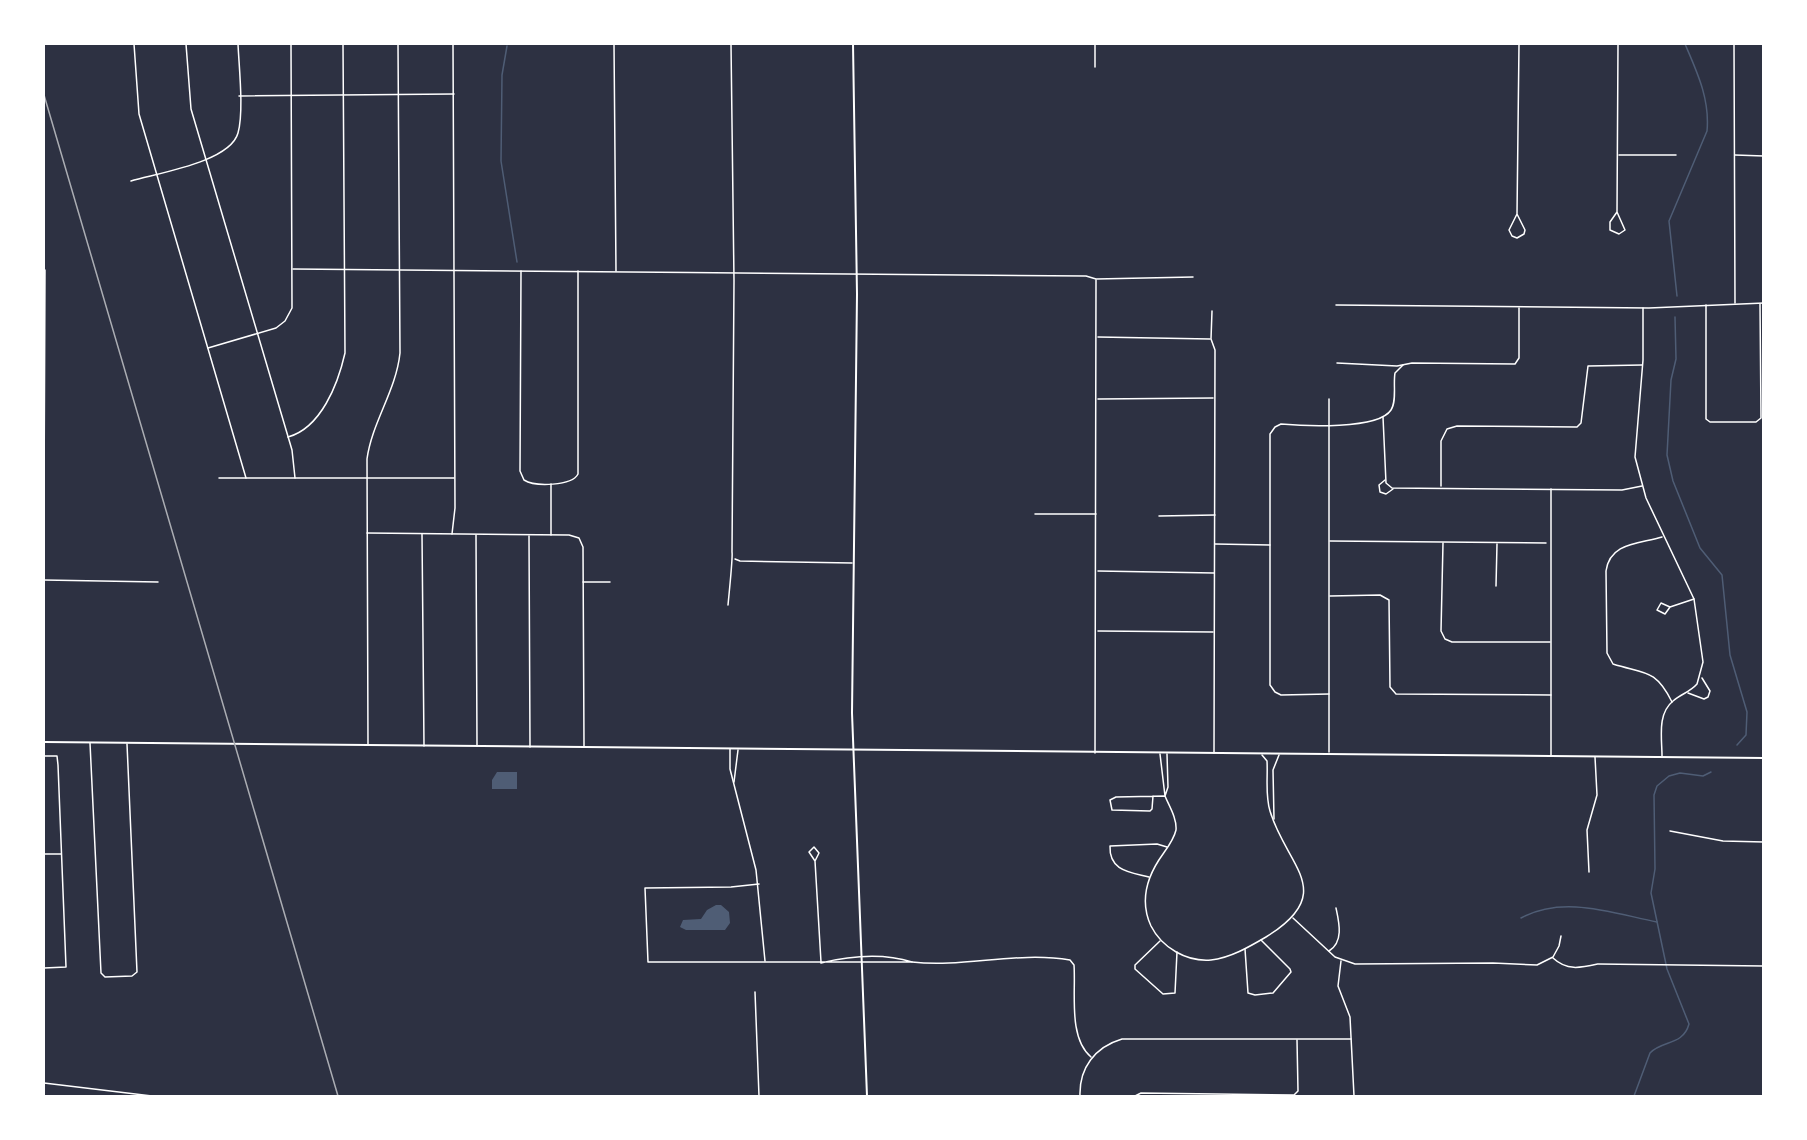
<svg xmlns="http://www.w3.org/2000/svg" width="1807" height="1140" font-family="'Archivo Narrow',sans-serif">
  <rect width="100%" height="100%" fill="#2d3142"/>
  <!-- water -->
  <g fill="#4f5d75">
    <path d="M497 772H517V789H492V780Z"/>
    <path d="M716 905H721L729 912 730 923 725 930H686L680 927 683 920 701 919 707 910Z"/>
  </g>
  <g fill="none" stroke-linecap="round" stroke-linejoin="round">
    <!-- stream -->
    <g stroke="#4f5d75" stroke-width="1.5">
      <path d="M507 46 502 75 501 161 517 262"/>
      <path d="M1677 296 1669 221 1707 131C1710 99 1697 72 1685 44"/>
      <path d="M1675 317 1676 359 1671 380 1667 455 1673 481 1700 548 1722 575 1730 655 1747 712 1746 735 1737 745"/>
      <path d="M1521 918C1563 895 1612 913 1657 922"/>
      <path d="M1605 1096H1620"/>
      <path d="M1634 1096 1650 1053C1662 1040 1683 1046 1689 1024L1667 969 1651 893 1655 869 1654 795 1657 786 1669 776 1680 773 1703 776 1711 772"/>
    </g>
    <!-- minor -->
    <g stroke="#fff" stroke-width="1.5">
      <path d="M134 44 139 114 246 478"/>
      <path d="M186 44 191 109 292 450 295 478"/>
      <path d="M614 44 616 271"/>
      <path d="M1095 44V67"/>
      <path d="M1734 44 1735 303"/>
      <path d="M239 96 454 94"/>
      <path d="M1619 155H1676"/>
      <path d="M1735 155 1764 156"/>
      <path d="M131 181C158 173 230 162 238 133 244 112 239 67 238 44"/>
      <path d="M1617 212 1610 222V230L1619 234 1625 230 1617 212 1618 44"/>
      <path d="M1517 214 1525 230 1524 234 1517 238 1512 236 1509 230 1517 214 1519 44"/>
      <path d="M293 269C557 270 822 275 1086 276L1096 279 1193 277"/>
      <path d="M521 271 520 471 524 480C535 487 572 486 578 474V271"/>
      <path d="M1336 305 1649 308 1764 303"/>
      <path d="M1706 305V419L1710 422H1756L1761 418 1760 304"/>
      <path d="M1643 308V360L1635 457 1646 498 1694 599 1703 662 1697 684C1690 692 1681 694 1673 701 1657 714 1662 738 1662 756"/>
      <path d="M1212 311 1211 339 1215 350 1214 753"/>
      <path d="M1098 337 1210 339"/>
      <path d="M208 348 276 328 285 321 292 308 291 44"/>
      <path d="M1337 363 1397 366 1412 363 1515 364 1519 358V308"/>
      <path d="M1098 399 1213 398"/>
      <path d="M1383 417 1386 483 1392 488 1622 490 1642 486"/>
      <path d="M288 437C321 428 338 384 345 353L343 44"/>
      <path d="M219 478H454"/>
      <path d="M1385 480 1379 485 1380 492 1386 494 1393 489"/>
      <path d="M551 484V535"/>
      <path d="M1441 486V441L1447 429 1457 426 1577 427 1581 423 1588 366 1642 365"/>
      <path d="M44 500 45 270"/>
      <path d="M1035 514H1096"/>
      <path d="M1159 516 1215 515"/>
      <path d="M367 533 569 535 579 538 583 547 584 746"/>
      <path d="M422 534 424 746"/>
      <path d="M452 534 455 508 453 44"/>
      <path d="M476 535 477 746"/>
      <path d="M529 536 530 747"/>
      <path d="M1662 537C1640 544 1610 542 1606 571L1607 653 1613 664C1644 674 1655 668 1672 702"/>
      <path d="M1330 541 1546 543"/>
      <path d="M1443 543 1441 631 1445 639 1452 642H1550"/>
      <path d="M1215 544 1270 545"/>
      <path d="M735 559 740 561 852 563"/>
      <path d="M1098 571 1214 573"/>
      <path d="M44 580 158 582"/>
      <path d="M583 582H610"/>
      <path d="M1496 586 1497 544"/>
      <path d="M1330 596 1380 595 1389 600 1390 687 1396 694 1551 695"/>
      <path d="M728 605C729 594 733 557 732 552L734 281 731 44"/>
      <path d="M1670 607 1665 614 1657 610 1661 603 1670 607 1694 599"/>
      <path d="M1098 631 1213 632"/>
      <path d="M1688 693 1704 699 1708 697 1710 691 1702 678"/>
      <path d="M1329 694 1281 695 1275 692 1270 685V434L1275 427 1281 424C1303 426 1378 430 1391 410 1397 401 1393 384 1395 373L1403 365"/>
      <path d="M90 743 101 973 105 977 132 976 137 972 127 744"/>
      <path d="M368 745 367 459C372 422 396 391 400 353L398 44"/>
      <path d="M730 749V769L756 870 765 961"/>
      <path d="M1329 752V399"/>
      <path d="M1095 753 1096 280"/>
      <path d="M1160 754 1165 796 1168 787 1167 754"/>
      <path d="M1551 755V489"/>
      <path d="M44 756H57L58 765 66 967 44 968"/>
      <path d="M734 782 738 750"/>
      <path d="M1153 796 1152 809 1150 811 1112 810 1110 800 1116 797 1165 796C1169 806 1177 818 1176 830 1174 839 1168 847 1163 854 1147 876 1139 900 1151 926 1162 948 1187 962 1211 960 1230 958 1249 947 1266 937 1339 892 1286 866 1270 811 1265 795 1268 777 1267 761L1262 755"/>
      <path d="M1274 819 1273 770 1279 755"/>
      <path d="M1670 831 1723 841 1764 842"/>
      <path d="M44 854H61"/>
      <path d="M815 861 809 852 814 847 819 853 815 861 821 962"/>
      <path d="M1589 872 1587 830 1597 795 1595 757"/>
      <path d="M1149 877C1130 872 1109 871 1110 846L1157 844 1167 847"/>
      <path d="M759 884 731 887 645 888 648 962H912C883 953 850 956 821 963"/>
      <path d="M1293 918 1335 957 1355 964 1493 963 1537 965 1553 957 1559 946 1561 936"/>
      <path d="M1160 941 1135 965V969L1163 994 1175 993 1177 952"/>
      <path d="M1245 949 1248 993 1255 995 1273 993 1291 972 1290 969 1261 940"/>
      <path d="M1329 951C1344 942 1339 922 1336 908"/>
      <path d="M1553 958C1567 971 1580 968 1598 964L1764 966"/>
      <path d="M1341 961 1338 986 1350 1017 1354 1096"/>
      <path d="M912 962C964 968 1017 951 1070 960L1074 965C1076 992 1068 1038 1091 1057"/>
      <path d="M755 992 759 1096"/>
      <path d="M44 1083 152 1096"/>
      <path d="M1080 1096C1079 1068 1095 1047 1122 1039H1351"/>
      <path d="M1135 1096 1141 1093 1294 1095 1298 1091 1297 1040"/>
    </g>
    <!-- tertiary -->
    <g stroke="#fff" stroke-width="2">
      <path d="M853 44 857 294 852 713 867 1096"/>
      <path d="M44 742 1764 758"/>
    </g>
    <!-- rail -->
    <path stroke="#abadb3" stroke-width="1.5" d="M44 95 338 1096"/>
  </g>
  <!-- border -->
  <rect width="1807" height="1140" fill="none" stroke="#ffffff" stroke-width="90"/>
</svg>
